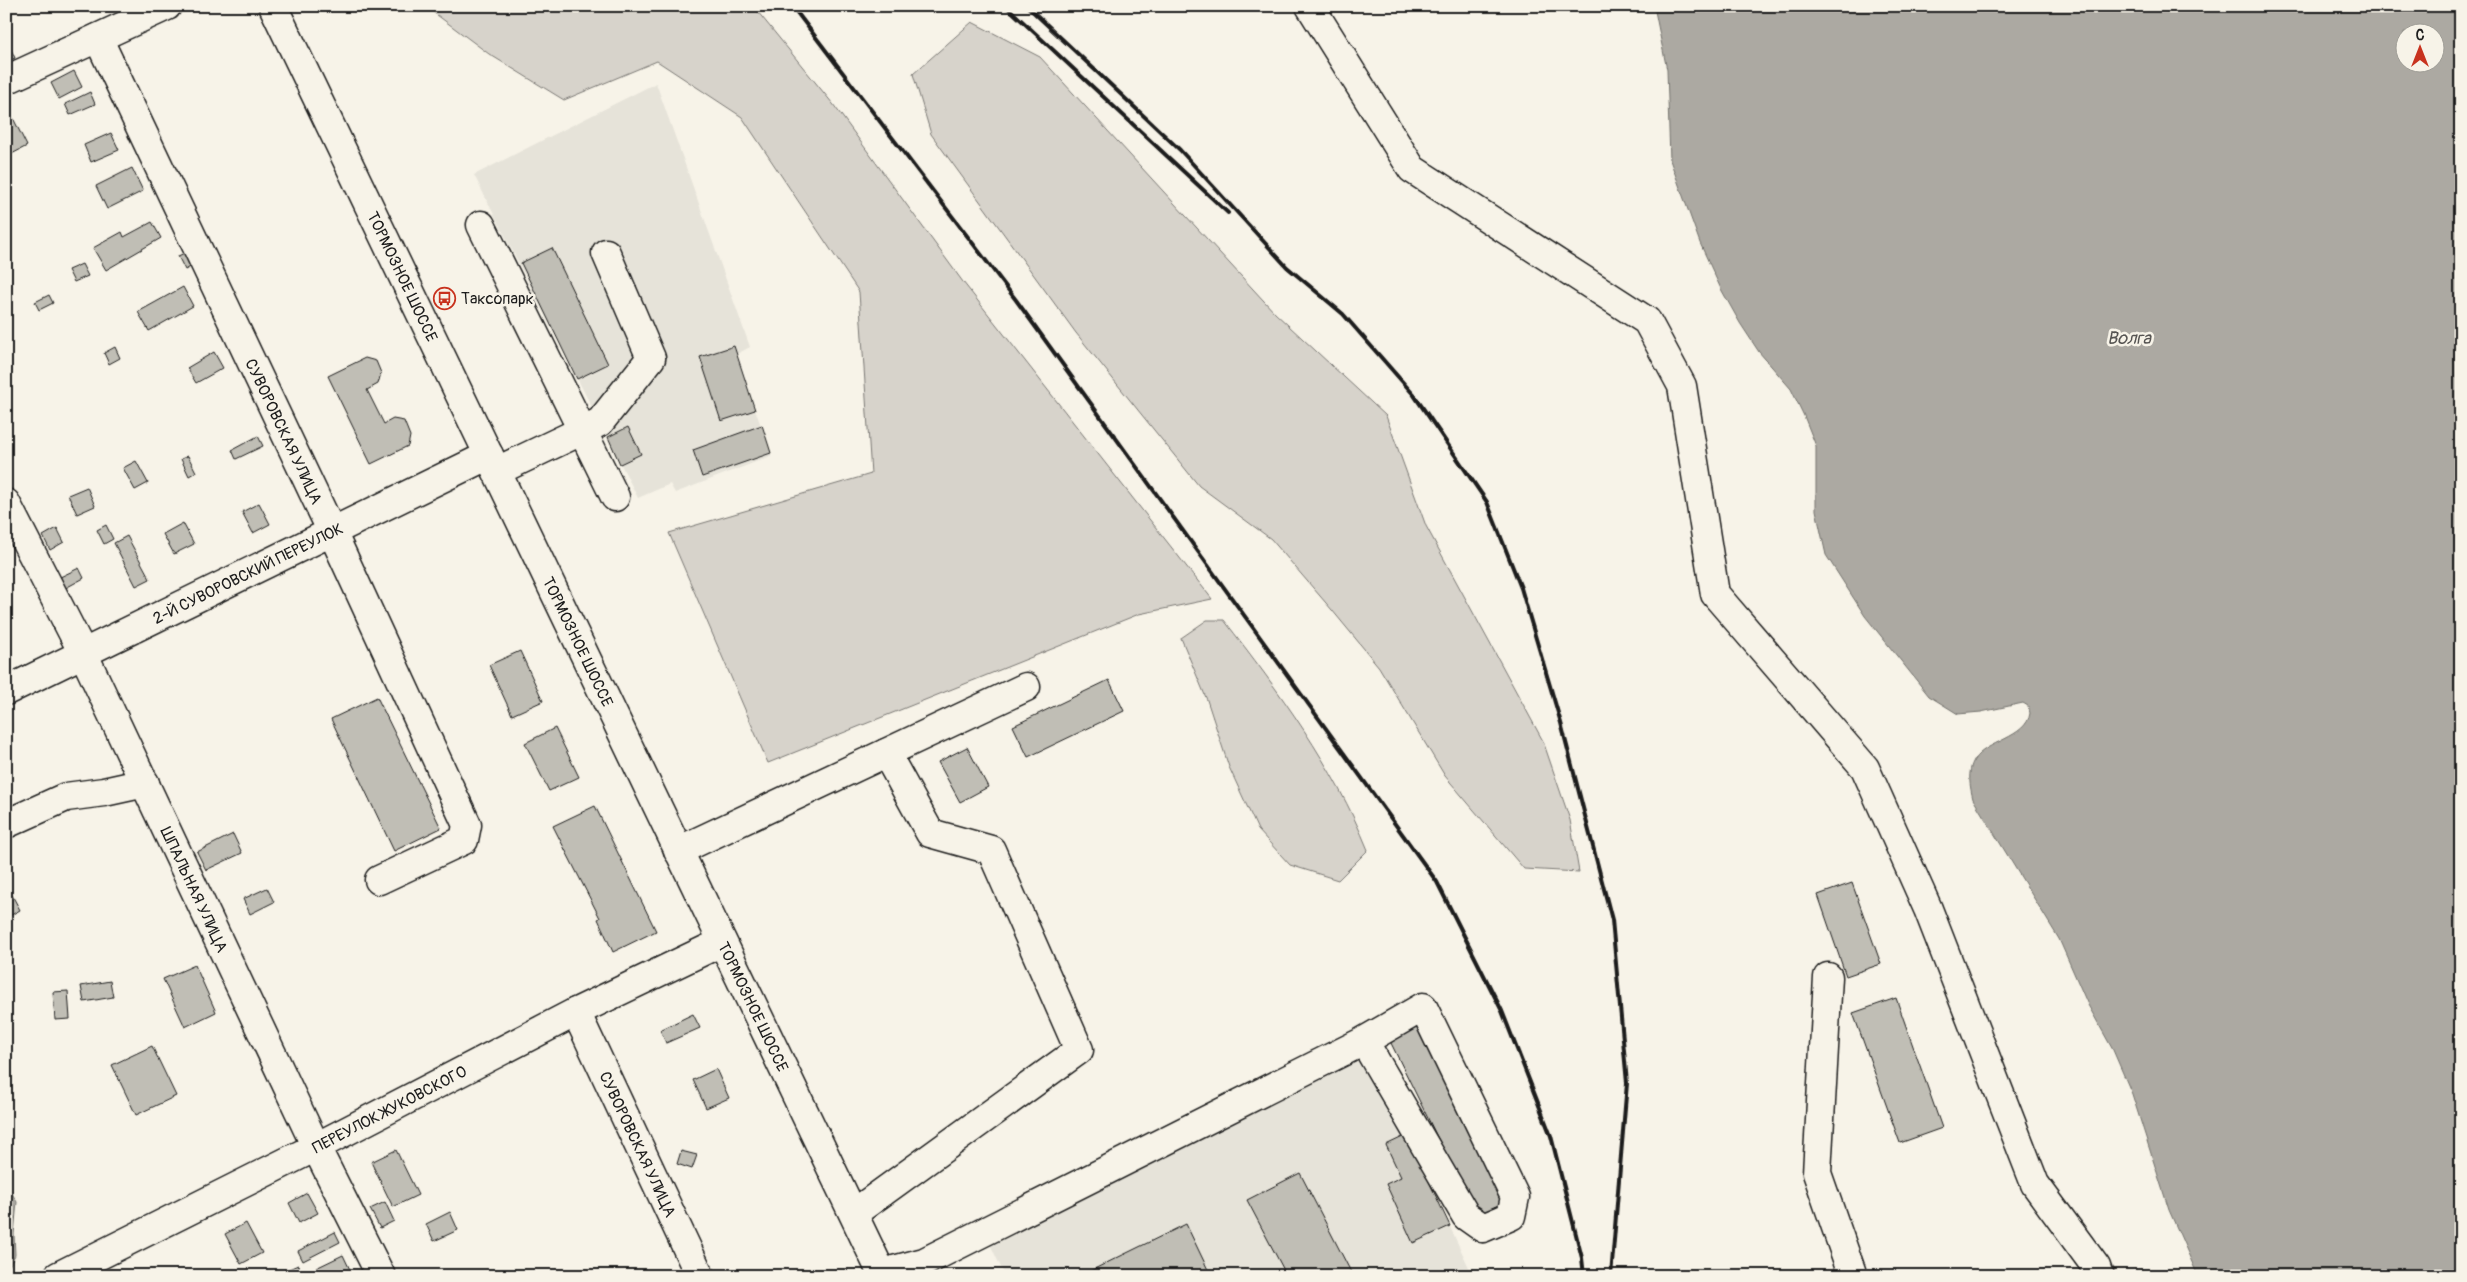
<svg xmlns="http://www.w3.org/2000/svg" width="2467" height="1282" font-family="Pangolin,sans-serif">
  <rect width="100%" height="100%" fill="#f7f3e8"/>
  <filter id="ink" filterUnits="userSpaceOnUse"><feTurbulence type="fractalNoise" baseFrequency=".02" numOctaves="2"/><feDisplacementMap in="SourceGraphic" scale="10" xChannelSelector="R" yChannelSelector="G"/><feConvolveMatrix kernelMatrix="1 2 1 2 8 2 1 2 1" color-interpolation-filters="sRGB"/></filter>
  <g filter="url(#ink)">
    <!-- built -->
    <g fill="#e6e3d9">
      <path d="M656 83 750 347 735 355 771 453V456L675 493 670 484 638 498 474 175Z"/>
      <path d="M1352 1054 1407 1135 1473 1276H1005L990 1244Z"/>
    </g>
    <!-- green -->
    <g fill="#d7d3cb" stroke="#7a7874">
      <path d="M425 6H753L833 104 963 282 1212 599 1139 614 768 763 669 533 871 474 859 292 742 117 657 61 564 100 489 54Z"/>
      <path d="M972 22 1040 57 1275 313 1386 416 1426 526 1543 741 1570 820 1579 872 1524 869 1445 776 1379 667 1332 610 1271 539 1199 486 1076 333 931 134 913 74Z"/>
      <path d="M1207 620H1224C1279 691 1334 766 1368 850L1338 880 1290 865 1258 830 1229 767 1207 700 1181 638Z"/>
    </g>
    <!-- water -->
    <g fill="#aca9a2" stroke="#72716c" fill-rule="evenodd">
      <path d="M1654 6H2461V1276H2198L2169 1210 2132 1094 2113 1050 2088 1005 2059 939 1973 799C1970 787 1967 772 1974 760 1985 741 2027 738 2030 713L2028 706 2023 703 1981 712 1958 714 1929 696 1865 616 1826 555 1816 510V446L1804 416 1791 389 1759 352 1740 323 1721 289 1700 243 1670 160 1667 70ZM2404 32H2434V62H2404Z"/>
      <path d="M6 1183 17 1202 14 1234 15 1255 6 1272Z"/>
    </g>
    <!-- building -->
    <g fill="#c0beb5" stroke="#1c1c1c">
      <path d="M6 39 15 58 6 62Z"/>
      <path d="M74 71 82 87 59 99 51 83Z"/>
      <path d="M90 92 95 104 70 115 65 104Z"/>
      <path d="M11 114 27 146 6 157V116Z"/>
      <path d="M111 133 119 150 91 162 84 145Z"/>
      <path d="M132 168 143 191 107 209 96 186Z"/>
      <path d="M152 222 161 238 106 270 93 248 122 232 124 237Z"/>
      <path d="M552 248 608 364 577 379 521 263Z"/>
      <path d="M189 251 196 264 185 270 178 256Z"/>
      <path d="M82 264 88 276 74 282 68 270Z"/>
      <path d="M183 287 193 306 149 331 138 312Z"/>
      <path d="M49 295 53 303 39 310 35 302Z"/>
      <path d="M734 346 755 410 721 421 700 357Z"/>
      <path d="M115 347 120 358 109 364 104 353Z"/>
      <path d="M214 352 223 368 196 383 187 368Z"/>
      <path d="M365 358 376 361 381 373 378 384 367 390 384 424 393 419 404 421 410 436 408 446 371 464 328 376Z"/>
      <path d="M762 425 771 453 702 477 693 450Z"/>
      <path d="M628 427 641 454 620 464 608 437Z"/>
      <path d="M258 436 263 446 236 459 232 450Z"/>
      <path d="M188 456 196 472 189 476 181 459Z"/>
      <path d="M136 461 148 483 135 490 123 468Z"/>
      <path d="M87 487 95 506 77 514 68 495Z"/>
      <path d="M259 503 270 524 253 533 242 512Z"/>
      <path d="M183 523 194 544 174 554 163 534Z"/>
      <path d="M106 525 113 539 104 544 97 530Z"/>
      <path d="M57 528 64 542 50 550 43 536Z"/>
      <path d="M127 536 150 579 136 586 114 543Z"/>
      <path d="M79 568 84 578 62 590 56 579Z"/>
      <path d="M520 651 543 701 512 715 489 665Z"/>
      <path d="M1109 680 1124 711 1028 757 1013 726Z"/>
      <path d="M377 697 441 828 394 851 331 719Z"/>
      <path d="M555 728 579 777 549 791 525 743Z"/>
      <path d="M967 747 988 787 960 802 938 762Z"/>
      <path d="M595 806 656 931 613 952 598 919 600 918 553 826Z"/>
      <path d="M233 834 242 853 206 870 197 852Z"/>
      <path d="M1852 883 1881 964 1846 976 1818 895Z"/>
      <path d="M6 884 20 910 6 918Z"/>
      <path d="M267 888 274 902 250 914 243 899Z"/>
      <path d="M195 965 216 1012 185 1027 163 979Z"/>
      <path d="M110 981 113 997 84 1002 81 986Z"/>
      <path d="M68 991 70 1019 55 1020 53 992Z"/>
      <path d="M1896 998 1942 1128 1900 1143 1853 1013Z"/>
      <path d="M693 1014 700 1028 666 1043 660 1030Z"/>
      <path d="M1421 1021 1509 1200 1476 1216 1388 1037Z"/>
      <path d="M152 1046 176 1096 136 1115 112 1065Z"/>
      <path d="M716 1069 729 1098 706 1108 693 1080Z"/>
      <path d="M1407 1135 1450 1226 1413 1243 1386 1184 1401 1177 1386 1145Z"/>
      <path d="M396 1150 418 1195 393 1207 371 1162Z"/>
      <path d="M681 1151 697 1155 692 1169 677 1164Z"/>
      <path d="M1300 1173 1353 1276H1287L1247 1200Z"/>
      <path d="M307 1193 318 1213 299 1223 289 1203Z"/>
      <path d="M385 1202 394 1221 380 1228 370 1209Z"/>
      <path d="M450 1212 458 1230 434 1241 426 1224Z"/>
      <path d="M246 1223 262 1253 241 1264 225 1234Z"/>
      <path d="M1186 1224 1211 1276H1080Z"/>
      <path d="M335 1232 340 1242 303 1261 298 1251Z"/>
      <path d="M343 1255 353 1276H314L312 1270Z"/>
      <path d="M298 1265 303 1276H293L289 1269Z"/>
    </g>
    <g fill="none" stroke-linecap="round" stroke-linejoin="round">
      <defs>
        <g id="minor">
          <path id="s1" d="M273 6 883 1276"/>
          <path d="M1310 6 1412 169 1647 321 1682 386 1715 594 1865 768 1928 909 2035 1184 2096 1267 2099 1276"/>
          <path id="s2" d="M98 38 332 532 467 825 464 840 379 880"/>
          <path d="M6 80 167 6"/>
          <path d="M481 225 615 497"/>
          <path d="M497 471 600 422 651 358 606 253"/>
          <path id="s3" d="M6 503 84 655 316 1147 381 1276"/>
          <path id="s4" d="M6 691 489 455"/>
          <path d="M6 824 66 797 104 792 145 783"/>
          <path d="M678 851 1026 687"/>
          <path d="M1828 977 1817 1173 1853 1276"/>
          <path id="s5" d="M576 1012 700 1276"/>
          <path d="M854 1213 1079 1050 991 850 930 833 886 753"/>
          <path d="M882 1273 924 1262 1364 1041 1423 1007 1515 1197 1511 1216 1483 1228 1466 1216 1364 1041"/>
          <path id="s6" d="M58 1276 316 1147 576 1012 722 942"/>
        </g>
      </defs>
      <!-- minor casing -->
      <use href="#minor" stroke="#1c1c1c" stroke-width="31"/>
      <!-- minor -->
      <use href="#minor" stroke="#f7f3e8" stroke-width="28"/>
      <!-- rail -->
      <g stroke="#1c1c1c" stroke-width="4">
        <path d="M792 6 1016 300 1437 882 1502 1011 1551 1136 1582 1258 1584 1276"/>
        <path d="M1006 6 1228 213"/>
        <path d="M1027 6 1180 150 1287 267 1343 314 1414 395 1487 502 1521 588 1561 723 1612 920 1627 1083 1611 1276"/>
      </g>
    </g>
  </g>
  <!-- icons -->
  <defs>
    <symbol id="bus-ring" viewBox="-11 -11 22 22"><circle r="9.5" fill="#f7f3e8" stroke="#c8321e" stroke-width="1.5"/><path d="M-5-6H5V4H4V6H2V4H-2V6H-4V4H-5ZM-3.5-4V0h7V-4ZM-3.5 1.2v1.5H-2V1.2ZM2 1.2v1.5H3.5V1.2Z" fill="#c8321e"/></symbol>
  </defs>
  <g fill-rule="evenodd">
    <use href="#bus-ring" x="432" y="286" width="25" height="25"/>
  </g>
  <g text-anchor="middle" stroke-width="5" stroke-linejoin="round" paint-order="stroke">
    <!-- street labels -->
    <g font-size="16" fill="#1c1c1c" stroke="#f7f3e8">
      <text dy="6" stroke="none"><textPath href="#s1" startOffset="300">ТОРМОЗНОЕ ШОССЕ</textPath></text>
      <text dy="6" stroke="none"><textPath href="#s2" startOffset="435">СУВОРОВСКАЯ УЛИЦА</textPath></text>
      <text dy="6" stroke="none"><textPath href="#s4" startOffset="269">2-Й СУВОРОВСКИЙ ПЕРЕУЛОК</textPath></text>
      <text dy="6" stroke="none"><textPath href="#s1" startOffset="705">ТОРМОЗНОЕ ШОССЕ</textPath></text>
      <text dy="6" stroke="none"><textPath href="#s3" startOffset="430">ШПАЛЬНАЯ УЛИЦА</textPath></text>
      <text dy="6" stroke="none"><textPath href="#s1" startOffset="1110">ТОРМОЗНОЕ ШОССЕ</textPath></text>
      <text dy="6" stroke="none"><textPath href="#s6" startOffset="371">ПЕРЕУЛОК ЖУКОВСКОГО</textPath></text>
      <text dy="6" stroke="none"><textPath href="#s5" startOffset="146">СУВОРОВСКАЯ УЛИЦА</textPath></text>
    </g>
    <!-- poi labels -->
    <g font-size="16" fill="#1c1c1c" stroke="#f7f3e8" text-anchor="start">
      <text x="461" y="304">Таксопарк</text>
    </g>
    <!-- water labels -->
    <g font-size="18" font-style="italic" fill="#565452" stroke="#f7f3e8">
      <text x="2129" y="344">Волга</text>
    </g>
  </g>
  <!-- margin -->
  <rect width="2467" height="1282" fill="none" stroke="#f7f3e8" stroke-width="25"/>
  <rect x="12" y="12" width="2442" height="1257" fill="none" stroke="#1c1c1c" stroke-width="2" filter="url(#ink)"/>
  <!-- north arrow -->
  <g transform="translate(2420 48)"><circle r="24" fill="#f7f3e8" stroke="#9f9d96"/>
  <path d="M0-4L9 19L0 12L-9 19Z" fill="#c8321e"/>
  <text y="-8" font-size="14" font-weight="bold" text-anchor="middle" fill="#1c1c1c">С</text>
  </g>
</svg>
